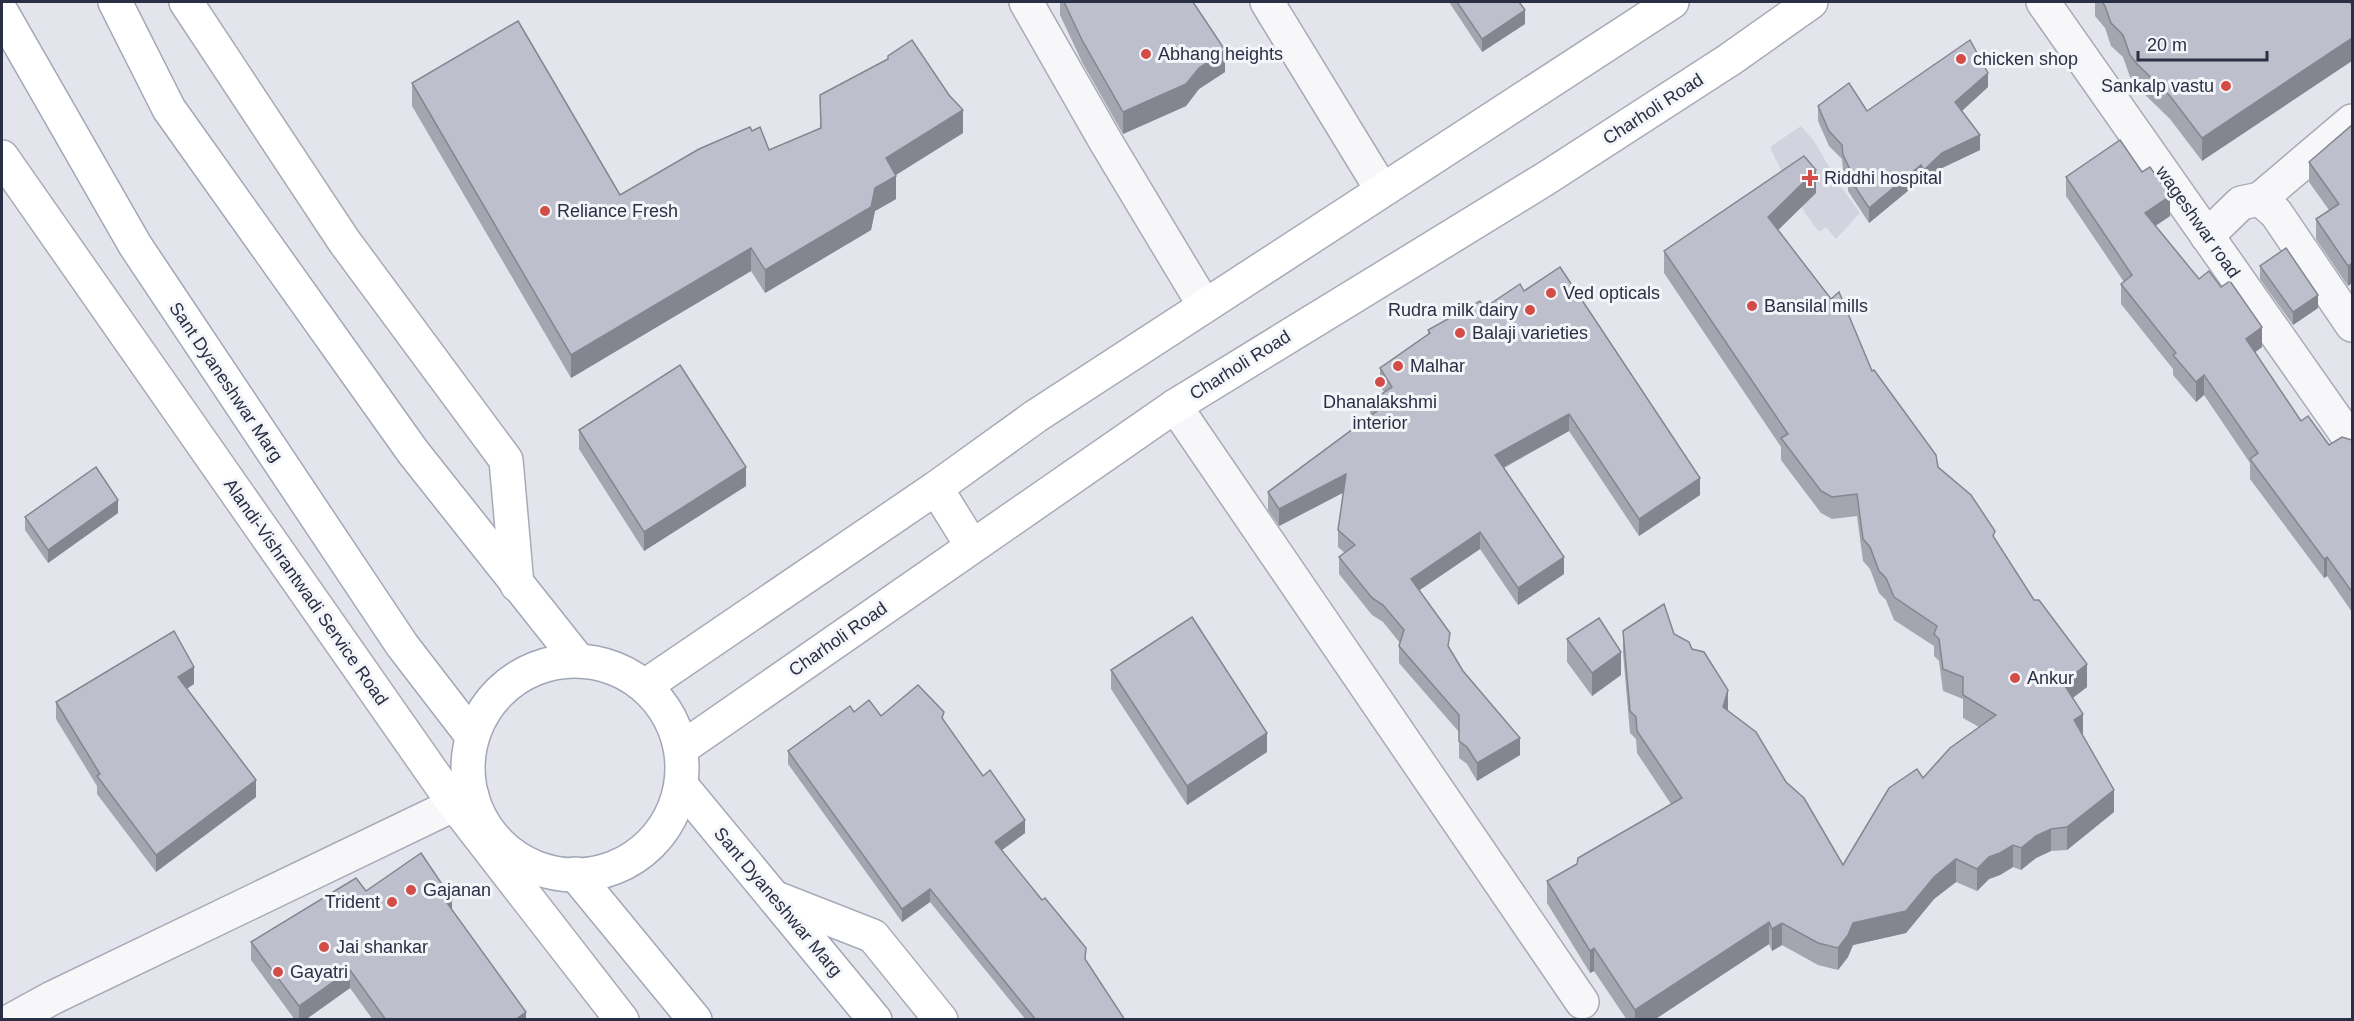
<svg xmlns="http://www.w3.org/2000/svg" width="2354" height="1021" font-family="Helvetica,sans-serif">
  <rect width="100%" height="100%" fill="#e4e5ec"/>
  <!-- built -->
  <path fill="#d1d4de" d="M1801 126 1814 141 1841 187 1860 213 1836 239 1826 227 1819 232 1810 220 1791 192 1770 147Z"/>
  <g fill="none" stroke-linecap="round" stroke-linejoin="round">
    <defs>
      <g id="street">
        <path d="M1026 2 1106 142 1204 305"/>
        <path d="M1267 2 1382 190"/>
        <path d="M2043 2 2352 442"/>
        <path d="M2260 199 2352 121"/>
        <path d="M2207 236 2241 203 2260 199 2276 213 2352 325"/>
        <path d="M1175 406 1582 1002"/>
        <path d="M12 1020 52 998 472 796"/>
      </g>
      <g id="secondary">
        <path d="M186 2 344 241 506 460 517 585"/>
        <path d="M2 157 455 805 622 1020"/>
        <path d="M936 488 972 546"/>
        <path d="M645 686 936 488 1036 416 1672 2"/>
        <path d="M682 748 1175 406 1545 179 1729 60 1811 2"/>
        <path d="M776 898 873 936 941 1020"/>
      </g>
      <g id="primary">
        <path d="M115 2 169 109 413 452 578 660"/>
        <path d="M2 13 135 245 402 645 472 736"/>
        <circle cx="575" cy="768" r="107"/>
        <path d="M681 785 875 1020"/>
        <path d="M575 874 695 1020"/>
      </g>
    </defs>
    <!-- street casing -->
    <use href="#street" stroke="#a8abb7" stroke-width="36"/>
    <!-- secondary casing -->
    <use href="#secondary" stroke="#a8abb7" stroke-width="36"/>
    <!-- primary casing -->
    <use href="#primary" stroke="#a2a7b8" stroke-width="36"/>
    <!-- street -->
    <use href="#street" stroke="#f7f7fa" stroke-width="33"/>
    <!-- secondary -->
    <use href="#secondary" stroke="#fff" stroke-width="33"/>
    <!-- primary -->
    <use href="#primary" stroke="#fff" stroke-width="33"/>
  </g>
  <!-- wall -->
  <g fill="#a3a5af">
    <path d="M1060 2H1193L1225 72 1199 89 1186 106 1123 134 1082 62 1060 15Z"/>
    <path d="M1449 2H1519L1525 24 1482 52Z"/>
    <path d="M2095 2H2350L2202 161 2170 119 2137 87 2130 77 2123 57 2111 46 2105 28 2095 16Z"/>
    <path d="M888 56 963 133 896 175V199L875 211 871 230 765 293 751 271 571 378 412 106V83L620 195 752 131 769 150 820 129V95L888 59Z"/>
    <path d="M1988 87 1962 111 1980 150 1942 168 1924 185 1921 180 1869 223 1848 191V180L1843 170 1842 159 1829 146 1818 121V106L1867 111Z"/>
    <path d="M2352 125 2348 286 2316 239V219L2329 210 2309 182V162Z"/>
    <path d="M2066 177 2170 216 2155 226 2199 279 2262 347 2255 352 2301 421 2329 445 2352 440V612L2327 576 2324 578 2250 479V463L2204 395 2196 402 2173 375V369L2121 304V284L2124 282 2066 196Z"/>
    <path d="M1816 193 1777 230 1872 371 1938 467 1995 540 2087 687 2073 698 2083 736 2114 812 2067 850 2051 851 2036 858 2021 870 2013 867 2000 875 1989 879 1977 891 1956 882 1934 899 1906 933 1853 945 1848 957 1838 970 1818 965 1782 945 1772 951 1769 944 1654 1020H1627L1594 971 1590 973 1547 903V881L1577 864 1671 804 1637 753 1636 739 1630 733 1623 653V631L1674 634 1692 649 1728 711 1786 782 1843 865 1923 778 1979 727 1963 718V699L1943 691 1939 661 1934 656V646L1894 620 1886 600 1879 593 1870 569 1863 561 1857 516 1832 519 1821 513 1781 460V447L1664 273V251Z"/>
    <path d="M2260 266 2318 308 2293 325 2260 279Z"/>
    <path d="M1524 291 1700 495 1639 536 1569 431 1504 468 1564 574 1518 605 1480 549 1419 590 1450 649 1463 671 1520 755 1477 781 1467 764 1459 758V732L1399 663V646L1400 643 1383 622 1372 615 1339 574V557L1345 553 1338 547V530L1343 493 1279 526 1268 510V492L1370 416V402L1384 392 1380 385V368L1428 335V330L1484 308Z"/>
    <path d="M579 430 746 486 644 551 579 449Z"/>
    <path d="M118 513 48 563 25 530V517Z"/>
    <path d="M1567 639 1621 675 1592 696 1567 662Z"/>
    <path d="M1111 670 1267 752 1187 805 1111 689Z"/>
    <path d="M194 684 187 689 256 797 156 872 97 794V786L56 719V702Z"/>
    <path d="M854 712 881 716 944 721 1025 833 1002 850 1086 962 1125 1020H1026L930 902 902 922 788 764V751Z"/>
    <path d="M366 891 452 910 526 1020H373L350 988 305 1020H295L251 960V942Z"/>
  </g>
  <!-- shaded-wall -->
  <g fill="#84868f">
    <path d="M1525 10V24L1482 52V39Z"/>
    <path d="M2352 38V61L2202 161V138Z"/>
    <path d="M1225 50V72L1199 89 1186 106 1123 134V112L1199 68Z"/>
    <path d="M1988 73V87L1955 117V102Z"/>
    <path d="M963 110V133L886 181V158Z"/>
    <path d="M1980 135V150L1942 168 1924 185V170L1942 153Z"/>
    <path d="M1921 165V180L1869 223V208Z"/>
    <path d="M1816 170V193L1768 240V217Z"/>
    <path d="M896 176V199L875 211 871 230 765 293V270L875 188Z"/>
    <path d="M2170 196V216L2145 233V213Z"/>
    <path d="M751 248V271L571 378V355Z"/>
    <path d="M2352 263V283L2348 286V266Z"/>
    <path d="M2318 295V308L2293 325V312Z"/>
    <path d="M2262 327V347L2246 359V339Z"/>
    <path d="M2204 375V395L2196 402V382Z"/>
    <path d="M1569 414V431L1495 472V455Z"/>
    <path d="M746 467V486L644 551V532Z"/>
    <path d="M1346 474V491L1279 526V509Z"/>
    <path d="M1700 478V495L1639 536V519Z"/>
    <path d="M118 500V513L48 563V550Z"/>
    <path d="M1480 532V549L1411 596V579Z"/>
    <path d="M1564 557V574L1518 605V588Z"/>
    <path d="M2327 557V576L2324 578V559Z"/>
    <path d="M1621 652V675L1592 696V673Z"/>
    <path d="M2087 664V687L2063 705V683Z"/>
    <path d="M194 667V684L178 694V677Z"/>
    <path d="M1728 690V712L1723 707Z"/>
    <path d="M2083 714V736L2074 720Z"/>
    <path d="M1267 733V752L1187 805V786Z"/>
    <path d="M1520 738V755L1477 781V763Z"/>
    <path d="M256 780V797L156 872V855Z"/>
    <path d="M2114 790V812L2067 850V827Z"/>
    <path d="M1025 820V833L995 855V842Z"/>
    <path d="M2051 829V851L2036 858 2021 870V848L2036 836Z"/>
    <path d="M2013 845V867L2000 875 1989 879 1977 891V869L1989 857Z"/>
    <path d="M1956 859V882L1934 899 1906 933 1853 945 1848 957 1838 970V948L1853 923 1934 877Z"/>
    <path d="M930 889V902L902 922V909Z"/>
    <path d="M452 899V918L447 903Z"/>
    <path d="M1769 922V944L1654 1020H1635V1010Z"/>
    <path d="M1782 923V945L1772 951V929Z"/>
    <path d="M1594 948V971L1590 973V951Z"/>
    <path d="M350 970V988L305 1020H299V1006Z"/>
    <path d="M526 1012V1020H515Z"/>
  </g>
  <!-- building -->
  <g fill="#bdc0cc" stroke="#84868f" stroke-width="1.5">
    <path d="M1064 2H1193L1225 50 1199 68 1186 84 1123 112 1082 40Z"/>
    <path d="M1457 2H1519L1525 10 1482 39Z"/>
    <path d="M2102 2H2350L2352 5V38L2202 138 2170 96 2137 64 2130 55 2123 35 2111 23 2105 6Z"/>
    <path d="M518 21 620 195 699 149 750 127 752 131 760 127 769 150 821 128 820 95 888 59V56L912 40 949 95 963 110 886 158 896 176 875 188 871 207 765 270 751 248 571 355 412 83Z"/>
    <path d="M1970 40 1988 73 1955 102 1980 135 1942 153 1924 170 1921 165 1869 208 1848 176 1851 171 1843 155 1842 145 1829 131 1818 106 1849 83 1867 111Z"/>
    <path d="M2352 125V263L2348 266 2316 219 2339 204 2309 162Z"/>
    <path d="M2120 140 2142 172 2150 167 2170 196 2145 213 2199 279 2209 271 2221 287 2230 281 2262 327 2246 339 2301 421 2308 416 2329 445 2342 437 2352 440V592L2327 557 2324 559 2250 459 2258 453 2204 375 2196 382 2173 355 2176 353 2121 284 2132 275 2066 177Z"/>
    <path d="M1804 156 1816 170 1768 217 1831 299 1839 292 1872 371 1874 370 1936 455 1938 467 1971 495 1995 531 1993 536 2034 600H2039L2087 664 2063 683 2083 714 2074 720 2114 790 2067 827 2051 829 2036 836 2021 848 2013 845 2000 853 1989 857 1977 869 1956 859 1934 877 1906 911 1853 923 1848 935 1838 948 1818 943 1782 923 1772 929 1769 922 1635 1010 1594 948 1590 951 1547 881 1577 864 1578 858 1682 798 1637 731 1636 717 1630 711 1623 631 1664 604 1674 634 1689 642 1692 649 1704 652 1728 690 1723 707 1756 732 1786 782 1804 798 1843 865 1889 788 1917 769 1923 778 1950 748 1996 715 1963 695V677L1943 669 1939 639 1934 634 1937 626 1894 597 1886 578 1879 571 1870 547 1863 539 1857 494 1832 497 1821 491 1781 438 1788 434 1664 251Z"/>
    <path d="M2286 248 2318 295 2293 312 2260 266Z"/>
    <path d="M1560 267 1700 478 1639 519 1569 414 1495 455 1564 557 1518 588 1480 532 1411 579 1450 633 1448 646 1463 671 1520 738 1477 763 1467 747 1459 741V715L1399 646 1404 630 1383 605 1372 598 1339 557 1355 545 1338 530 1346 474 1279 509 1268 492 1377 411 1370 402 1392 387 1380 368 1430 333 1428 330 1480 301 1484 308 1520 284 1524 291Z"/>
    <path d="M680 365 746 467 644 532 579 430Z"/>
    <path d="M96 467 118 500 48 550 25 517Z"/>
    <path d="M1192 617 1267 733 1187 786 1111 670Z"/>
    <path d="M1599 618 1621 652 1592 673 1567 639Z"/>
    <path d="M174 631 194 667 178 677 256 780 156 855 97 776 100 774 56 702Z"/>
    <path d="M918 685 944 712 942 718 983 776 990 770 1025 820 995 842 1042 900 1045 898 1086 948 1085 959 1125 1020H1036L930 889 902 909 788 751 850 706 854 712 869 700 881 716Z"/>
    <path d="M421 853 452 899 447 903 526 1012 515 1020H386L350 970 299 1006 251 942 356 878 366 891Z"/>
  </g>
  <!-- markers -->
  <g fill="#d24d47" stroke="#f4f5f9" stroke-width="2">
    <circle cx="1146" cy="54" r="6"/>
    <circle cx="1961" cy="59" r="6"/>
    <circle cx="2226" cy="86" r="6"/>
    <path d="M1807 169h6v6h6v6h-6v6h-6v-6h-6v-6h6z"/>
    <circle cx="545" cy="211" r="6"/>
    <circle cx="1551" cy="293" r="6"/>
    <circle cx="1752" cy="306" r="6"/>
    <circle cx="1530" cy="310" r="6"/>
    <circle cx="1460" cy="333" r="6"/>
    <circle cx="1398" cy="366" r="6"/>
    <circle cx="1380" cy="382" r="6"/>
    <circle cx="2015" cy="678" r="6"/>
    <circle cx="411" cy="890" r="6"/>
    <circle cx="392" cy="902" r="6"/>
    <circle cx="324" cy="947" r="6"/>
    <circle cx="278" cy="972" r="6"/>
  </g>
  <g text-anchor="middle" stroke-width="6" stroke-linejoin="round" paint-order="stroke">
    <!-- poi labels -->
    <g font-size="18" fill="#2a2f45" stroke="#f4f5f9" text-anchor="start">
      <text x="1158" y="60">Abhang heights</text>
      <text x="1973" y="65">chicken shop</text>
      <text x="2214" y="92" text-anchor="end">Sankalp vastu</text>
      <text x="1824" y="184">Riddhi hospital</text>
      <text x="557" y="217">Reliance Fresh</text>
      <text x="1563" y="299">Ved opticals</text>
      <text x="1764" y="312">Bansilal mills</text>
      <text x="1518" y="316" text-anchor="end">Rudra milk dairy</text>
      <text x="1472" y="339">Balaji varieties</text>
      <text x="1410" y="372">Malhar</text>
      <text x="1380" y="408" text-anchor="middle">Dhanalakshmi<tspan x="1380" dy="21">interior</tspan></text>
      <text x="2027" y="684">Ankur</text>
      <text x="423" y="896">Gajanan</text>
      <text x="380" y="908" text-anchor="end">Trident</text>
      <text x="336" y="953">Jai shankar</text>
      <text x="290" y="978">Gayatri</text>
    </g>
    <!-- street labels -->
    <g font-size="18" fill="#2a2f45" stroke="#f4f5f9">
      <text transform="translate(1653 109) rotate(-33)" y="6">Charholi Road</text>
      <text transform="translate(2198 222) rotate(55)" y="6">wageshwar road</text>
      <text transform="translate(1240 365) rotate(-32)" y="6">Charholi Road</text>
      <text transform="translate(226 382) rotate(56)" y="6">Sant Dyaneshwar Marg</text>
      <text transform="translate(306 592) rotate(55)" y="6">Alandi-Vishrantwadi Service Road</text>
      <text transform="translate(838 639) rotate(-35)" y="6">Charholi Road</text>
      <text transform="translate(778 902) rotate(50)" y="6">Sant Dyaneshwar Marg</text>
    </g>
  </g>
  <!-- border -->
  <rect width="2354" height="1021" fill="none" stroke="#2a2f45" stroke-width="6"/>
  <!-- scale -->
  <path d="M2138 51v9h129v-9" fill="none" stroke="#2a2f45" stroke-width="3"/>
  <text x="2147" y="51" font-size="18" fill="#2a2f45" stroke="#f4f5f9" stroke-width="4.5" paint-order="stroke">20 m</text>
</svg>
